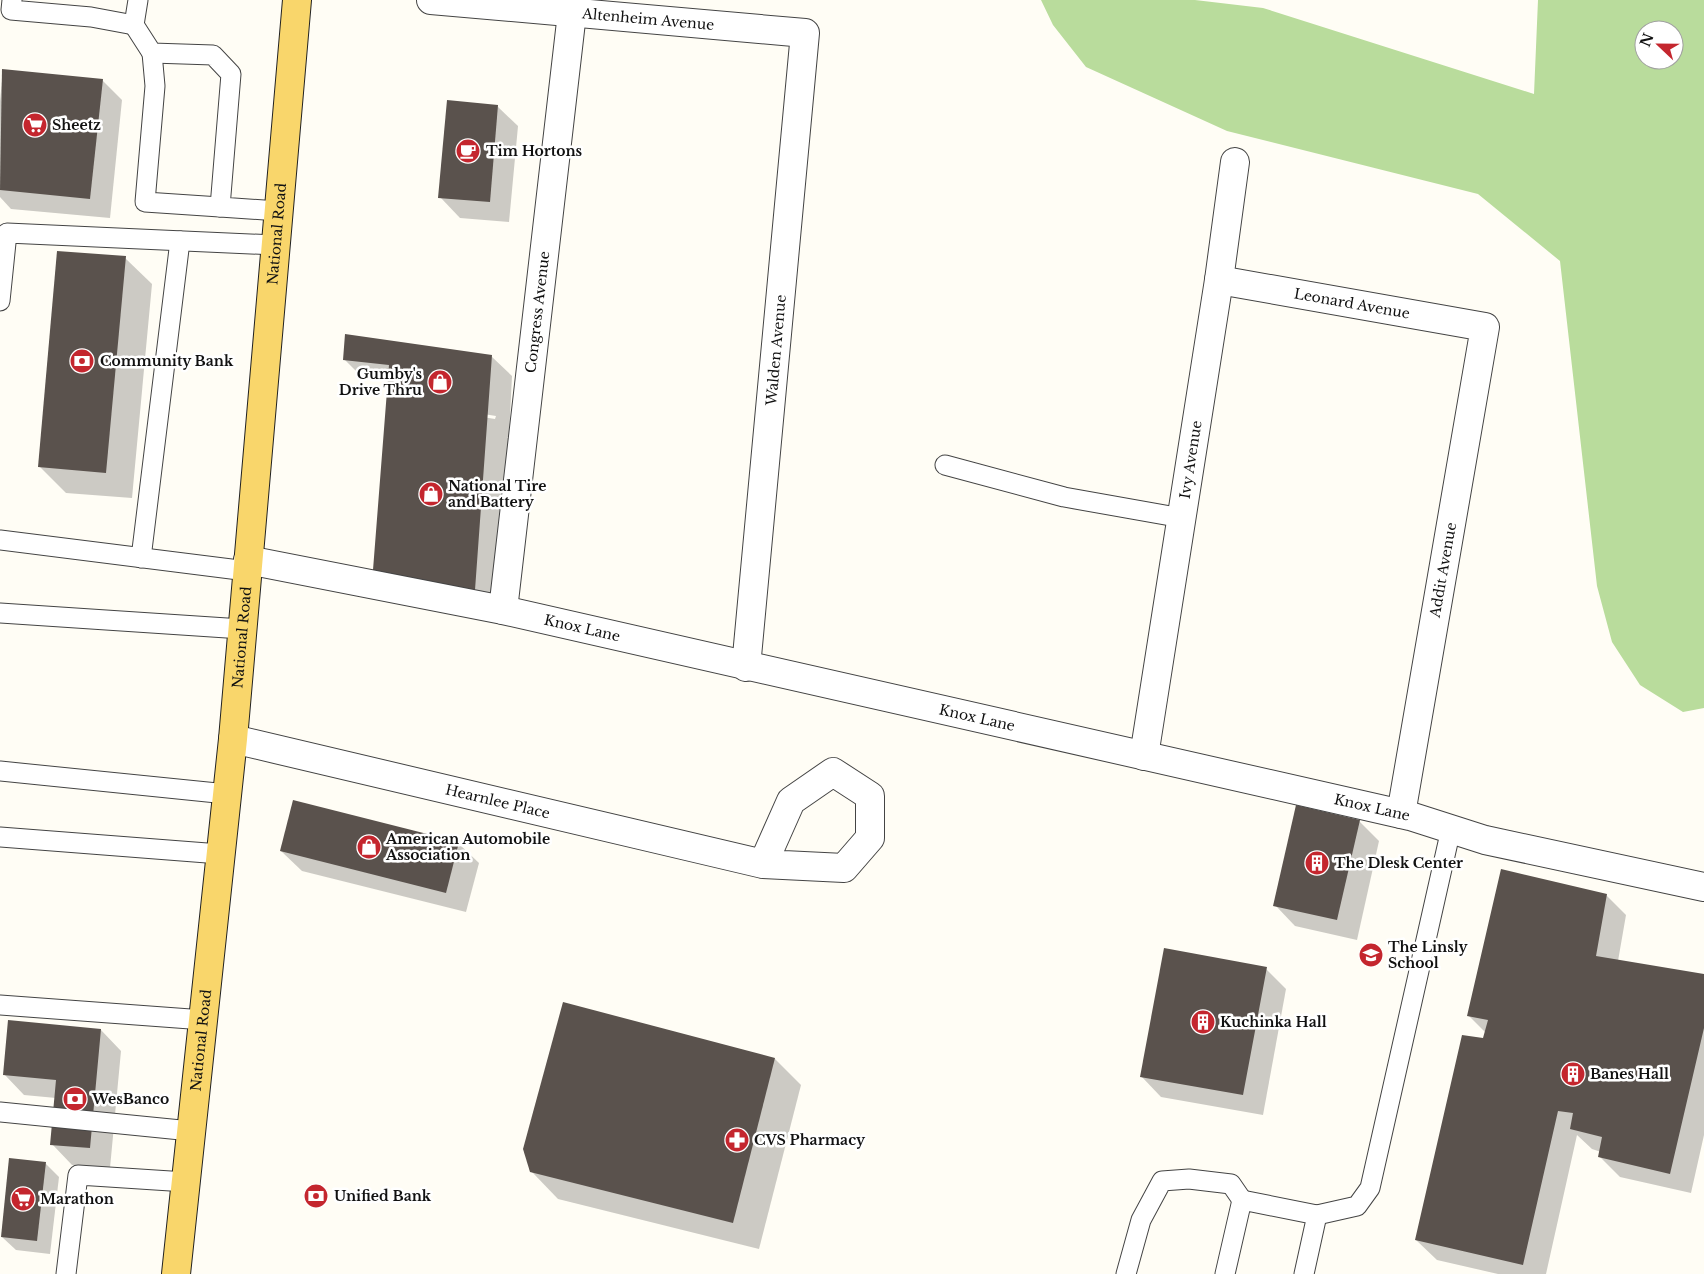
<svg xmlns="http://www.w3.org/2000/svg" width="1704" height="1274" font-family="'Libre Baskerville',serif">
  <rect width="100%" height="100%" fill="#fffdf5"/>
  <!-- forest -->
  <path fill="#b9dc9c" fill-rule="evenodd" d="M1041 0H1195L1263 8 1534 94 1538 0H1704V708L1683 712 1640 685 1612 642 1597 586 1560 261 1478 194 1227 131 1086 67 1053 25ZM1644 30H1674V60H1644Z"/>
  <!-- shadow -->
  <g fill="#0003" fill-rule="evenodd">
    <path d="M3 70 102 80 122 100 110 218 11 209 0 197V101Z"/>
    <path d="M497 106 518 126 509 222 460 218 440 197Z"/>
    <path d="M125 258 152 284 132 498 66 493 39 466Z"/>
    <path d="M347 335 491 356 512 376 509 437H507L515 444 501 616 401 596 375 570 390 376 358 373 344 359ZM408 402 496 416 495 419 408 405Z"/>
    <path d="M1359 821 1379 841 1357 940 1295 926 1275 905Z"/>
    <path d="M458 843 479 863 466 912 302 871 281 851Z"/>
    <path d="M1606 895 1626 915 1618 961 1704 975V1135L1691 1193 1620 1177 1600 1157 1601 1152 1592 1149 1577 1135 1546 1274H1498L1437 1260 1416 1240 1486 1033 1468 1015Z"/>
    <path d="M1266 969 1286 989 1263 1115 1161 1097 1141 1076Z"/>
    <path d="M101 1030 121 1051 110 1168 72 1165 52 1144 56 1098 24 1095 4 1074Z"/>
    <path d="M775 1059 801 1085 759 1249 558 1199 532 1172Z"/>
    <path d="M45 1163 59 1177 50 1254 16 1250 2 1237Z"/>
  </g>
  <!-- building -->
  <g fill="#5a524d">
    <path d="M2 69 103 79 90 199 0 190Z"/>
    <path d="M447 100 498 105 490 202 438 198Z"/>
    <path d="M57 251 126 256 106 473 38 467Z"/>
    <path d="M345 334 492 355 475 590 373 570 389 365 343 360Z"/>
    <path d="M293 800 459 842 446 893 280 851Z"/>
    <path d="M1296 805 1360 820 1337 920 1273 906Z"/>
    <path d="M1501 869 1607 894 1596 956 1704 974V1028L1670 1174 1598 1157 1602 1137 1570 1129 1573 1113 1558 1111 1523 1265 1415 1240 1462 1035 1483 1038 1488 1020 1467 1016Z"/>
    <path d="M1164 948 1267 967 1243 1095 1140 1077Z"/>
    <path d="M563 1002 775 1058 733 1223 530 1172 523 1149Z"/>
    <path d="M8 1020 101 1029 90 1148 50 1145 56 1080 3 1075Z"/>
    <path d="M9 1158 46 1162 37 1241 1 1237Z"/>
  </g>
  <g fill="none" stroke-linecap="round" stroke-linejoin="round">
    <defs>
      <g id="lane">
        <path d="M12 0 11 10 91 17 134 25"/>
        <path d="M138 0 134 25 152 53 213 55 231 74 220 207 278 211"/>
        <path d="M152 53 155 86 145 202 220 207"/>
        <path d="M0 301 7 233 275 245"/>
        <path d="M945 465 1064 497 1182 518"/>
        <path d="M0 540 247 571"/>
        <path d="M141 558 180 241"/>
        <path d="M0 613 242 629"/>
        <path d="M0 771 227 794"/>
        <path d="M0 837 220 854"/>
        <path d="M0 1005 204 1020"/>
        <path d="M0 1112 191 1131"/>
        <path d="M1317 1215 1357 1206 1370 1188 1451 829"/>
        <path d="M66 1274 78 1175 186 1182"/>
        <path d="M1126 1274 1141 1220 1162 1181 1189 1179 1231 1184 1242 1200"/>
        <path d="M1225 1274 1242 1200 1317 1215 1304 1274"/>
      </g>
      <g id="street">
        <path id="s1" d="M431 0 805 33 746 667"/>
        <path id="s2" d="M1219 280 1485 327 1401 814"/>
        <path id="s3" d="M248 560 503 610 1410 816 1485 840 1704 887"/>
        <path id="s4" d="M503 610 572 13"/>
        <path id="s5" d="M233 739 763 864 844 868 870 838V796L833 772 791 801 763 864"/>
        <path id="s6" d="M1144 756 1219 280 1235 162"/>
      </g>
      <g id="primary">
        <path id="s7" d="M176 1274 233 739 297 0"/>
      </g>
    </defs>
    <!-- lane casing -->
    <use href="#lane" stroke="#444" stroke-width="21"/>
    <!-- street casing -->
    <use href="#street" stroke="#444" stroke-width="30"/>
    <!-- primary casing -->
    <use href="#primary" stroke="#222" stroke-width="30"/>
    <!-- lane -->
    <use href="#lane" stroke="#fff" stroke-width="19"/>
    <!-- street -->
    <use href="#street" stroke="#fff" stroke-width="28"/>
    <!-- primary -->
    <use href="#primary" stroke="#f9d66b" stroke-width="28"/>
  </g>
  <!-- icons -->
  <defs>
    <symbol id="supermarket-disc" viewBox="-11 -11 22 22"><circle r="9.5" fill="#c4262e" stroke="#fff"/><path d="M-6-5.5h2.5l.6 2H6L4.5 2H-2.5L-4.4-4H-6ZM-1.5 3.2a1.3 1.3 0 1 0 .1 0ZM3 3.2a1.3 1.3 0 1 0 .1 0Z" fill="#fff"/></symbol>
    <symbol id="cafe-disc" viewBox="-11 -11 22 22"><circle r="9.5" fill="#c4262e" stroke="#fff"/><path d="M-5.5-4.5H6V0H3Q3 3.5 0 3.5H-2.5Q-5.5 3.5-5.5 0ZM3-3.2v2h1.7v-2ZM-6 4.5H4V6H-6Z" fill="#fff"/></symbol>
    <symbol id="bank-disc" viewBox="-11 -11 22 22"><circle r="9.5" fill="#c4262e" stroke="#fff"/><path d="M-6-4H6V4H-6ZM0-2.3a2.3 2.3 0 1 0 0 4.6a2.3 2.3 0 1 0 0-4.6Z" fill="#fff"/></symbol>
    <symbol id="shop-disc" viewBox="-11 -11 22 22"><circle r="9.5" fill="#c4262e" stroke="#fff"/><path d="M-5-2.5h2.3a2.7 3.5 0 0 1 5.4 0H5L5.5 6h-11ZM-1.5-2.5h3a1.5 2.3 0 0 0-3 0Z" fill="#fff"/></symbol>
    <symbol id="building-disc" viewBox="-11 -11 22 22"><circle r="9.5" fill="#c4262e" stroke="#fff"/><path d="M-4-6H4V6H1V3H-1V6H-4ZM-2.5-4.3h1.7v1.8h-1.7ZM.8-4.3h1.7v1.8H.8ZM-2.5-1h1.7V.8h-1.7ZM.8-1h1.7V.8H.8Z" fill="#fff"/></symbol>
    <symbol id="school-disc" viewBox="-11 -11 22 22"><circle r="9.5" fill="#c4262e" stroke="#fff"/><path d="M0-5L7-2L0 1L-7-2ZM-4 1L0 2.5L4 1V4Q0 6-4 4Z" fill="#fff"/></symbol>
    <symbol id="pharmacy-disc" viewBox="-11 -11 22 22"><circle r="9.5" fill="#c4262e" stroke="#fff"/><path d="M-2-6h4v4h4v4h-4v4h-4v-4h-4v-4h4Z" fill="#fff"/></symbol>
  </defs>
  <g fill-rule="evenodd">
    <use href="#supermarket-disc" x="21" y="111" width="28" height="28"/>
    <use href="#cafe-disc" x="454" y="137" width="28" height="28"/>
    <use href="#bank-disc" x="68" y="347" width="28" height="28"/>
    <use href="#shop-disc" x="426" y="368" width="28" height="28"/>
    <use href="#shop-disc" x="417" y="480" width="28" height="28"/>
    <use href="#shop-disc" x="355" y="833" width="28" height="28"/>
    <use href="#building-disc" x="1303" y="849" width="28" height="28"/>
    <use href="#school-disc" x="1357" y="941" width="28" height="28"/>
    <use href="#building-disc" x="1189" y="1008" width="28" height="28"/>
    <use href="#building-disc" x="1559" y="1060" width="28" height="28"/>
    <use href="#bank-disc" x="61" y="1085" width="28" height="28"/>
    <use href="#pharmacy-disc" x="723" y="1126" width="28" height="28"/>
    <use href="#bank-disc" x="302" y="1182" width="28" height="28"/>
    <use href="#supermarket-disc" x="9" y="1185" width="28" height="28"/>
  </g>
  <g text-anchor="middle" stroke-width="5" stroke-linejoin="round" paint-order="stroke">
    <!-- street labels -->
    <g font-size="14" fill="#111" stroke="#fff">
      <text dy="5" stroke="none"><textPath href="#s1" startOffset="218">Altenheim Avenue</textPath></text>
      <text dy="5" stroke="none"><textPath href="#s7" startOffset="1045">National Road</textPath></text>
      <text dy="5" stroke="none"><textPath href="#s2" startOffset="135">Leonard Avenue</textPath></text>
      <text dy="5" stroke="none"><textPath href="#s4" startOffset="300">Congress Avenue</textPath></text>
      <text transform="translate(776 350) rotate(-85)" y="5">Walden Avenue</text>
      <text dy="5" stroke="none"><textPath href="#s6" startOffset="300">Ivy Avenue</textPath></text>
      <text transform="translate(1443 570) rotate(-80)" y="5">Addit Avenue</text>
      <text dy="5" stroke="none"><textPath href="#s3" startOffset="341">Knox Lane</textPath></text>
      <text dy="5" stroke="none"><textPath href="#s7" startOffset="640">National Road</textPath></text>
      <text dy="5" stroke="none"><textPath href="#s3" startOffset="746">Knox Lane</textPath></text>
      <text dy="5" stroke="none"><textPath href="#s5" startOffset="272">Hearnlee Place</textPath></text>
      <text dy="5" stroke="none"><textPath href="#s3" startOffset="1151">Knox Lane</textPath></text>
      <text dy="5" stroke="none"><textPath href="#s7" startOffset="235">National Road</textPath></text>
    </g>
    <!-- poi labels -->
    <g font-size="14" font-weight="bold" fill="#111" stroke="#fff" text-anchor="start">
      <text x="52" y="130">Sheetz</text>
      <text x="486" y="156">Tim Hortons</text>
      <text x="100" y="366">Community Bank</text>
      <text x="422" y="379" text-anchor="end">Gumby's<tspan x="422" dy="16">Drive Thru</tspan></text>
      <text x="448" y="491">National Tire<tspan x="448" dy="16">and Battery</tspan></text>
      <text x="386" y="844">American Automobile<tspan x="386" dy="16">Association</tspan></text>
      <text x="1334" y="868">The Dlesk Center</text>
      <text x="1388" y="952">The Linsly<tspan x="1388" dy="16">School</tspan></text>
      <text x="1220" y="1027">Kuchinka Hall</text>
      <text x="1590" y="1079">Banes Hall</text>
      <text x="92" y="1104">WesBanco</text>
      <text x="754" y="1145">CVS Pharmacy</text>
      <text x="334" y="1201">Unified Bank</text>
      <text x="40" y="1204">Marathon</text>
    </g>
  </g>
  <!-- north arrow -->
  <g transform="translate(1659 45) rotate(292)"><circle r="24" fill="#ffffff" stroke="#a0a0a0"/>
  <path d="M0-4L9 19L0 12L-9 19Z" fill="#c4262e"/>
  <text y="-8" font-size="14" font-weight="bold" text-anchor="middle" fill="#111111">N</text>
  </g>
</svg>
